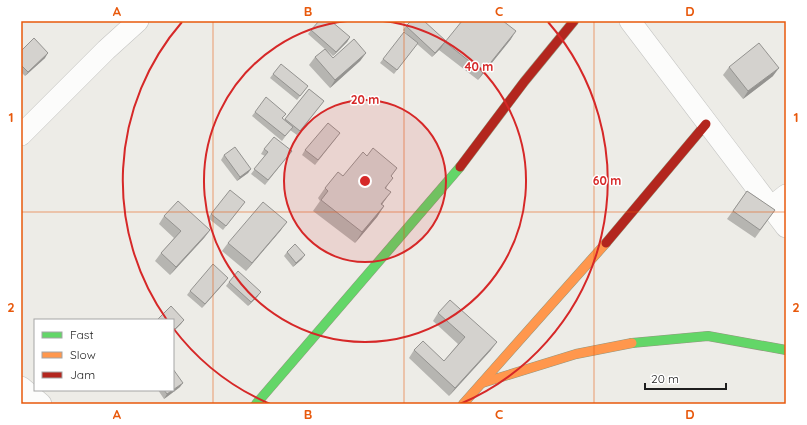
<svg xmlns="http://www.w3.org/2000/svg" width="807" height="425" font-family="Quicksand,sans-serif">
  <rect width="100%" height="100%" fill="#edece7"/>
  <g fill="none" stroke-linecap="round" stroke-linejoin="round">
    <defs>
      <g id="street">
        <path d="M630 21 786 227"/>
        <path d="M21 135 106 50 138 21"/>
        <path d="M771 207 786 195"/>
        <path d="M21 387 41 404"/>
      </g>
      <g id="fast">
        <path d="M632 343 708 336 786 350"/>
        <path d="M256 404 460 167"/>
      </g>
      <g id="slow">
        <path d="M482 383 576 354 632 343"/>
        <path d="M463 404 606 243"/>
      </g>
      <g id="jam">
        <path d="M460 167 524 82 574 21"/>
        <path d="M606 243 706 124"/>
      </g>
    </defs>
    <!-- street casing -->
    <use href="#street" stroke="#c5c5c3" stroke-width="22"/>
    <!-- fast casing -->
    <use href="#fast" stroke="#93977f" stroke-width="10"/>
    <!-- slow casing -->
    <use href="#slow" stroke="#93977f" stroke-width="10"/>
    <!-- jam casing -->
    <use href="#jam" stroke="#93977f" stroke-width="10"/>
    <!-- street -->
    <use href="#street" stroke="#fcfcfb" stroke-width="21"/>
    <!-- fast -->
    <use href="#fast" stroke="#63d668" stroke-width="9"/>
    <!-- slow -->
    <use href="#slow" stroke="#ff974d" stroke-width="9"/>
    <!-- jam -->
    <use href="#jam" stroke="#b3261e" stroke-width="9"/>
  </g>
  <!-- wall -->
  <g fill="#b6b5b1">
    <path d="M406 26 446 41 511 39 478 80 439 50 441 48 432 57 417 44 394 74 380 63 383 59 412 39 403 30Z"/>
    <path d="M311 30 350 37 347 42 333 56 327 50 333 58 366 53 360 61 330 88 309 65 315 57 325 49 308 34Z"/>
    <path d="M21 51 45 58 25 76 21 72Z"/>
    <path d="M729 67 773 76 743 99 723 75Z"/>
    <path d="M273 74 308 86 297 100 270 78Z"/>
    <path d="M309 89 324 101 297 135 290 130 282 141 252 116 255 112 282 118 284 120Z"/>
    <path d="M337 137 315 165 302 155 305 150Z"/>
    <path d="M264 149 292 151 265 185 251 174 265 156 261 154Z"/>
    <path d="M224 155 251 169 248 173 237 181 221 160Z"/>
    <path d="M367 156 397 168 391 176 386 189 383 203 382 205 384 206 377 217 355 243 313 211 320 201 318 198 325 188 343 176Z"/>
    <path d="M747 191 775 210 755 238 727 219Z"/>
    <path d="M245 202 223 230 208 218 211 214Z"/>
    <path d="M164 216 210 230 204 238 170 275 155 261 161 253 174 238 159 224Z"/>
    <path d="M281 230 246 271 222 251 228 243Z"/>
    <path d="M287 252 302 259 293 267 284 256Z"/>
    <path d="M225 282 202 308 187 295 190 291Z"/>
    <path d="M229 282 258 296 248 306 226 286Z"/>
    <path d="M438 313 491 350 449 396 409 358 414 350 444 361 458 344 433 321Z"/>
    <path d="M180 387 164 399 158 390H173Z"/>
  </g>
  <!-- shaded-wall -->
  <g fill="#949390">
    <path d="M516 31 511 39 478 80 483 72Z"/>
    <path d="M350 37 347 42 333 56 336 52Z"/>
    <path d="M444 43 441 48 432 57 435 53Z"/>
    <path d="M48 53 45 58 25 76 28 72Z"/>
    <path d="M366 53 360 61 330 88 335 80Z"/>
    <path d="M779 68 773 76 743 99 748 91Z"/>
    <path d="M251 169 248 173 237 181 240 177Z"/>
    <path d="M391 192 383 203 373 214 381 204Z"/>
    <path d="M384 206 377 217 355 243 362 232Z"/>
    <path d="M287 222 281 230 246 271 252 263Z"/>
    <path d="M210 230 204 238 170 275 176 267Z"/>
    <path d="M305 255 302 259 293 267 296 263Z"/>
    <path d="M228 278 225 282 202 308 205 304Z"/>
    <path d="M261 292 258 296 248 306 251 302Z"/>
    <path d="M184 320 181 324 173 332V331Z"/>
    <path d="M497 342 491 350 449 396 455 388Z"/>
    <path d="M183 383 180 387 164 399 167 394Z"/>
  </g>
  <!-- building -->
  <g fill="#d4d2ce" stroke="#949390">
    <path d="M319 21H331L350 37 336 52 311 30Z"/>
    <path d="M411 21H424L446 41 445 42 435 53 406 26Z"/>
    <path d="M462 21H503L516 31 483 72 445 42Z"/>
    <path d="M404 32 418 43 397 70 383 59Z"/>
    <path d="M34 38 48 53 28 72 21 65V51Z"/>
    <path d="M354 39 366 53 335 80 315 57 325 49 333 58Z"/>
    <path d="M759 43 779 68 748 91 729 67Z"/>
    <path d="M281 64 308 86 300 96 273 74Z"/>
    <path d="M309 89 324 101 300 131 285 119Z"/>
    <path d="M266 97 286 114 282 118 293 127 285 136 255 112Z"/>
    <path d="M328 123 340 133 318 160 305 150Z"/>
    <path d="M274 137 292 151 268 180 254 169 268 152 264 149Z"/>
    <path d="M235 147 251 169 240 177 224 155Z"/>
    <path d="M373 148 397 168 391 176 393 178 385 188 391 192 381 204 384 206 362 232 321 200 328 191 325 188 338 172 343 176 363 152 367 156Z"/>
    <path d="M230 190 245 202 226 226 211 214Z"/>
    <path d="M747 191 775 210 760 230 733 211Z"/>
    <path d="M178 201 210 230 176 267 161 253 181 231 164 216Z"/>
    <path d="M263 202 287 222 252 263 228 243Z"/>
    <path d="M295 244 305 255 296 263 287 252Z"/>
    <path d="M213 264 228 278 205 304 190 291Z"/>
    <path d="M238 271 261 292 251 302 229 282Z"/>
    <path d="M450 300 497 342 455 388 414 350 423 341 444 361 465 337 438 313Z"/>
    <path d="M171 306 184 320 173 331V320H157Z"/>
    <path d="M173 369 183 383 167 394 164 390H173Z"/>
  </g>
  <!-- grid -->
  <path fill="none" stroke="#e8590c" stroke-width="1" stroke-opacity="0.55" d="M213 21V404M404 21V404M594 21V404M21 212H786"/>
  <!-- distance rings -->
  <circle cx="365" cy="181" r="81" fill="#d62828" fill-opacity=".12"/>
  <g fill="none" stroke="#d62828" stroke-width="2">
    <circle cx="365" cy="181" r="81"/>
    <path d="M383 21A161 161 0 1 1 347 21"/>
    <path d="M270 404A242 242 0 0 1 173 328M167 320A242 242 0 0 1 182 22M548 22A242 242 0 0 1 460 404"/>
  </g>
  <circle cx="365" cy="181" r="6" fill="#d62828" stroke="#fff" stroke-width="2"/>
  <g font-size="12" text-anchor="middle" font-weight="bold" fill="#d62828" stroke="#fff" stroke-width="3" stroke-linejoin="round" paint-order="stroke">
    <text x="479" y="71">40 m</text>
    <text x="365" y="104">20 m</text>
    <text x="607" y="185">60 m</text>
  </g>
  <!-- border -->
  <rect width="807" height="425" fill="none" stroke="#ffffff" stroke-width="44"/>
  <!-- legend -->
  <rect x="34" y="319" width="140" height="72" fill="#ffffff" stroke="#a5a5a5"/>
  <rect x="42" y="332" width="20" height="6" fill="#63d668" stroke="#a5a5a5"/>
  <text x="70" y="339" font-size="12" fill="#1e1e1e">Fast</text>
  <rect x="42" y="352" width="20" height="6" fill="#ff974d" stroke="#a5a5a5"/>
  <text x="70" y="359" font-size="12" fill="#1e1e1e">Slow</text>
  <rect x="42" y="372" width="20" height="6" fill="#b3261e" stroke="#a5a5a5"/>
  <text x="70" y="379" font-size="12" fill="#1e1e1e">Jam</text>
  <!-- scale -->
  <path d="M645 383v6h81v-6" fill="none" stroke="#1e1e1e" stroke-width="2"/>
  <text x="651" y="383" font-size="12" fill="#1e1e1e" stroke="#ffffff" stroke-width="3" paint-order="stroke">20 m</text>
  <rect x="22" y="22" width="763" height="381" fill="none" stroke="#e8590c" stroke-width="1.5"/>
  <g font-size="13" text-anchor="middle" font-weight="bold" fill="#e8590c">
    <text x="117" y="16">A</text>
    <text x="308" y="16">B</text>
    <text x="499" y="16">C</text>
    <text x="690" y="16">D</text>
    <text x="11" y="122">1</text>
    <text x="796" y="122">1</text>
    <text x="11" y="312">2</text>
    <text x="796" y="312">2</text>
    <text x="117" y="419">A</text>
    <text x="308" y="419">B</text>
    <text x="499" y="419">C</text>
    <text x="690" y="419">D</text>
  </g>
</svg>
